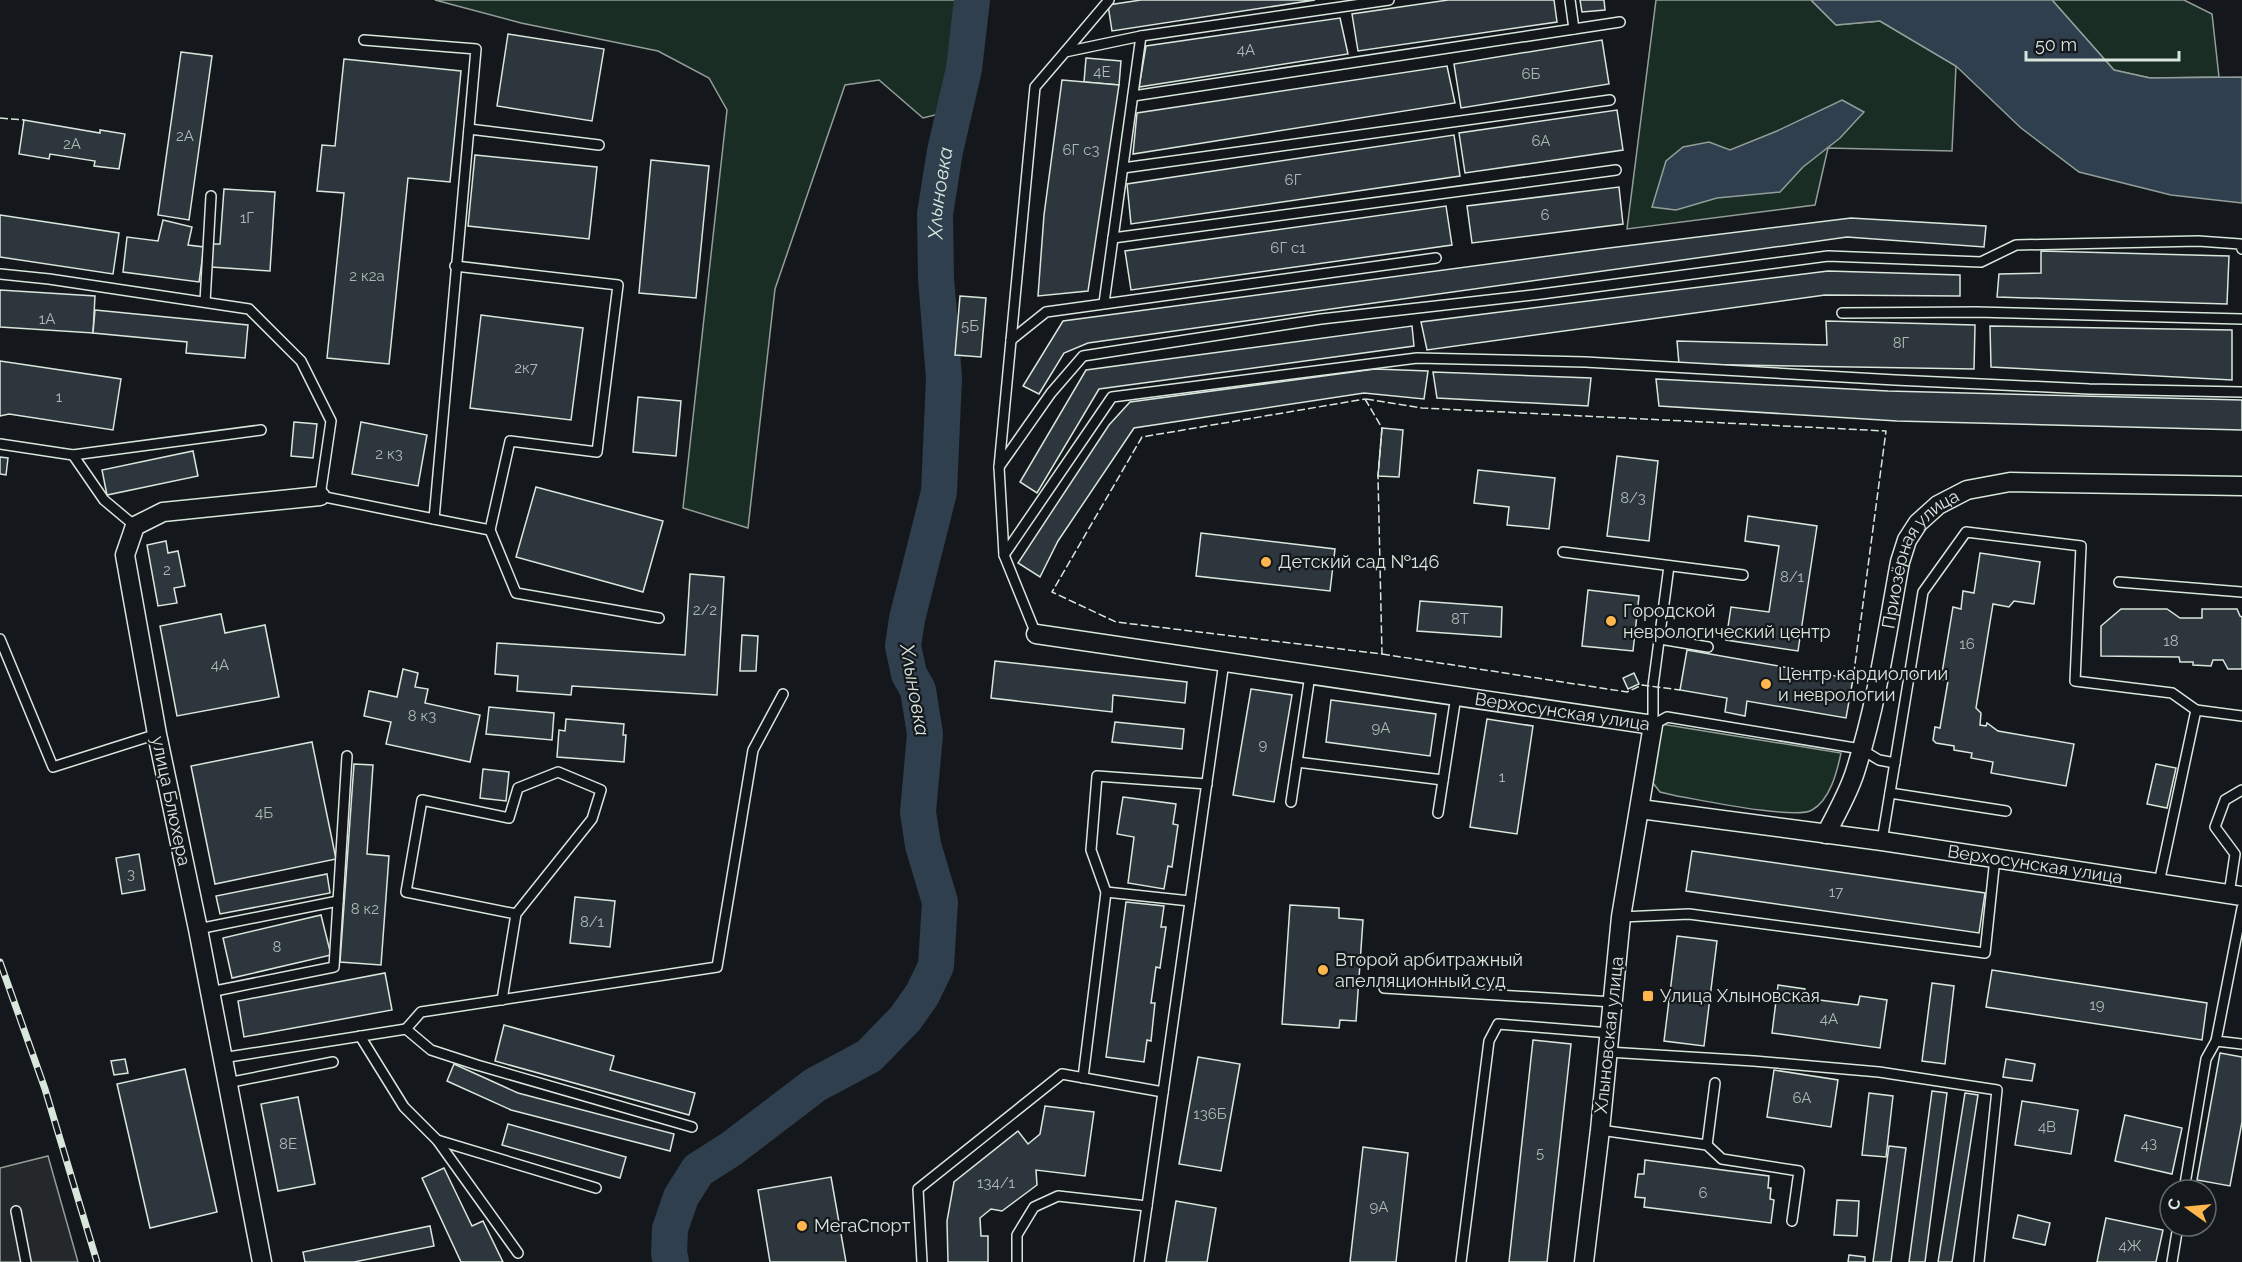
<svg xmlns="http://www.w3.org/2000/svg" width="2242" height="1262" font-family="Raleway,sans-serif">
  <rect width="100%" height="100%" fill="#14181c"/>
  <!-- green -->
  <g fill="#1a2d24" stroke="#939e99" stroke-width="1.5">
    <path d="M435 0H965L943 113 923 118 879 80 845 85 775 289 748 528 683 508 727 110 709 78 658 51 521 23Z"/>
    <path d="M1656 0H1811L1836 25 1880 21 1956 66 1952 151 1828 148 1815 205 1627 229Z"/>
    <path d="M2052 0H2184L2212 14 2219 77 2150 78 2114 70Z"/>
    <path d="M1661 724 1841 753C1837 772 1830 800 1812 810 1796 820 1701 800 1677 796L1660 792 1653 783Z"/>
  </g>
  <!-- parking -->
  <path fill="#24282b" stroke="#939e99" stroke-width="1.5" d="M48 1156 78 1262H0V1168Z"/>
  <!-- water -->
  <g fill="#2f3f4d" stroke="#939e99" stroke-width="1.5">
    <path d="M1811 0H2052L2114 70 2150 78 2242 77V203L2171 195 2079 172 2021 128 1956 66 1880 21 1836 25Z"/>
    <path d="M1842 100 1864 112 1840 138 1803 167 1780 192 1717 198 1676 210 1652 207 1666 161 1683 147 1709 142 1730 150 1777 131Z"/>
  </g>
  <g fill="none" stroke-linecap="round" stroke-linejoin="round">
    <!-- river -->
    <path stroke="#2f3f4d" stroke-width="36" id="s1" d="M671 1262 669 1253 670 1229 681 1197 698 1170 731 1149 815 1085 869 1056 905 1019 922 995 936 966 940 902 923 845 918 812 925 734 918 690 909 674 903 646 907 619 939 492 944 378 936 278 935 214 945 151 964 69 972 0"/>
  </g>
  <!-- building -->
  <g fill="#2c363c" stroke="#d8e6dc" stroke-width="1.5">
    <path d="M1141 0H1315L1112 31 1108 5Z"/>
    <path d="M1448 0H1554L1557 22 1358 51 1352 14Z"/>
    <path d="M1580 0H1604L1605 10 1582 12Z"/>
    <path d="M1340 18 1348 54 1139 87 1146 46Z"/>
    <path d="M508 34 604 49 592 121 497 106Z"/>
    <path d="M1602 40 1609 84 1461 108 1454 64Z"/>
    <path d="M181 52 212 56 189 220 158 215Z"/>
    <path d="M1086 58 1121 61 1119 85 1084 82Z"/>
    <path d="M344 59 461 71 450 182 408 178 389 364 327 358 344 193 317 191 322 145 335 146Z"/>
    <path d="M1447 66 1455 103 1133 154 1137 113Z"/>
    <path d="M1062 80 1119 85 1088 291 1038 296 1044 215Z"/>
    <path d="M1617 110 1623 150 1465 173 1459 133Z"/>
    <path d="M24 120 100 133V130L125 134 119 169 94 166 95 161 50 154 49 159 19 154Z"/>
    <path d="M1454 135 1460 176 1131 224 1127 184Z"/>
    <path d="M475 155 597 167 589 239 468 226Z"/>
    <path d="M651 160 709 166 696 298 639 293Z"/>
    <path d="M1619 187 1623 224 1472 243 1467 206Z"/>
    <path d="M224 189 275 192 270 271 211 267 213 244H220Z"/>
    <path d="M1446 206 1452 245 1131 290 1125 251Z"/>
    <path d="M0 215 119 233 113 274 0 257Z"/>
    <path d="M1851 218 1986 226 1984 247 1847 237 1088 343 1064 353 1039 394 1023 386 1063 321 1601 249Z"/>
    <path d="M163 220 192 227 188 245 204 247 199 282 123 272 127 237 158 241Z"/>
    <path d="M2041 251 2229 256 2227 304 1997 297 1999 274 2041 273Z"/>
    <path d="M1828 271 1960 275V296L1825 295 1427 350 1421 322Z"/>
    <path d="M0 290 95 296 93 333 0 327Z"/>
    <path d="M960 296 986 298 981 357 955 355Z"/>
    <path d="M95 310 248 325 245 358 186 353 187 342 93 333Z"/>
    <path d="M481 315 583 328 571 420 470 408Z"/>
    <path d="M1826 321 1975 325 1974 369 1679 364 1677 341 1827 345Z"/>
    <path d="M1412 326 1414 346 1099 389 1037 493 1020 482 1086 370Z"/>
    <path d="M1990 326 2232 330V380L1991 367Z"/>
    <path d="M0 361 121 379 113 430 9 414 0 416Z"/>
    <path d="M1375 369 1428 371 1424 399 1364 393 1134 428 1058 541 1040 577 1018 563 1109 425 1130 402Z"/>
    <path d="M1433 372 1591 378 1588 406 1437 398Z"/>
    <path d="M1656 379 1888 391 2242 400V430L1897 421 1659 406Z"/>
    <path d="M638 397 681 401 676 456 633 452Z"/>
    <path d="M294 422 317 424 313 458 291 456Z"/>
    <path d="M361 422 427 435 418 486 352 474Z"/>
    <path d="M1382 428 1403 430 1399 477 1378 476Z"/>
    <path d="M193 451 198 476 107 495 102 470Z"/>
    <path d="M1617 456 1658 461 1649 541 1607 536Z"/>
    <path d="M0 457 8 458 6 475 0 474Z"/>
    <path d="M1478 470 1555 478 1549 529 1507 525 1509 507 1474 503Z"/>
    <path d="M536 487 663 521 643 592 516 557Z"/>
    <path d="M1748 516 1817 526 1798 651 1726 640 1731 607 1769 612 1779 546 1745 541Z"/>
    <path d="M1201 533 1335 549 1330 591 1196 576Z"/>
    <path d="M166 541 168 553 178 551 185 586 174 588 177 603 158 606 147 545Z"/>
    <path d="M1980 553 2040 562 2034 604 2014 601 2009 607 1993 604 1976 708 1981 713 1980 725 1986 726 1987 723 1998 731 2074 744 2066 786 1991 773 1993 762 1971 758 1972 753 1954 750V746L1936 743 1933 740 1935 727 1940 728 1948 681 1941 679 1953 607 1961 609 1963 591 1974 593Z"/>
    <path d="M690 574 724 577 717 695 572 686 571 695 517 691 518 676 495 674 497 643 685 655Z"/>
    <path d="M1588 590 1639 596 1633 651 1582 646Z"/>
    <path d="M1420 601 1502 607 1501 637 1417 631Z"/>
    <path d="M2121 609H2167L2180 618H2202V609H2237L2240 616 2242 617V669H2228L2223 660H2213L2211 666 2193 665V662H2180L2179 657 2101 656V626Z"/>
    <path d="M221 614 225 633 265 625 279 697 177 716 160 626Z"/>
    <path d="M742 635 758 636 756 671H740Z"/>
    <path d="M1687 650 1853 679 1846 718 1747 701 1745 716 1725 712 1727 698 1680 690Z"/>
    <path d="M995 661 1187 682 1185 703 1113 695 1112 712 991 698Z"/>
    <path d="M403 669 418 673 415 687 428 689 425 703 480 715 470 762 386 744 391 722 364 716 369 691 397 697Z"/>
    <path d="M1634 673 1639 684 1628 689 1623 678Z"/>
    <path d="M1251 689 1292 695 1274 802 1233 795Z"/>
    <path d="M1331 700 1436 714 1430 756 1326 742Z"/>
    <path d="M489 707 554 713 552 740 486 734Z"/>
    <path d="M566 719 624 724 623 735H626L624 762 557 757 559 730 565 731Z"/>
    <path d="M1487 719 1533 726 1517 834 1470 827Z"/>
    <path d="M1115 722 1184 729 1182 749 1112 742Z"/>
    <path d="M312 742 336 859 215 884 191 766Z"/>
    <path d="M354 764 373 765 367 854 389 856 381 965 340 962Z"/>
    <path d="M2156 764 2176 768 2167 808 2147 804Z"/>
    <path d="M483 769 509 772 506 801 480 798Z"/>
    <path d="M1123 797 1176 804 1173 824 1178 825 1172 867 1168 866 1164 889 1128 883 1134 837 1117 834Z"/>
    <path d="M1692 851 1985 893 1979 933 1686 891Z"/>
    <path d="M139 854 145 890 122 894 116 858Z"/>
    <path d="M327 874 330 893 220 914 216 896Z"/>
    <path d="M575 897 615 901 610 947 570 943Z"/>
    <path d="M1126 902 1164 906 1161 927H1166L1160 968 1156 967 1151 1003H1155L1151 1041 1147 1040 1144 1062 1106 1057Z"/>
    <path d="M1290 905 1339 908V918L1363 920 1356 1021 1340 1020 1339 1028 1282 1024Z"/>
    <path d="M321 915 331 955 232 978 223 938Z"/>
    <path d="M1677 936 1717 941 1704 1046 1664 1041Z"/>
    <path d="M1992 970 2207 1003 2202 1040 1986 1007Z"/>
    <path d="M385 973 392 1010 244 1037 238 1001Z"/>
    <path d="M1932 983 1954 986 1945 1064 1922 1061Z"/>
    <path d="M1778 985 1805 989 1804 998 1858 1005 1860 996 1887 1000 1880 1048 1772 1033Z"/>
    <path d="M504 1025 614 1056 610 1070 695 1093 689 1115 495 1061Z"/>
    <path d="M1533 1040 1571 1044 1547 1262H1509Z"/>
    <path d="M2220 1053 2242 1057V1122L2230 1186 2197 1180Z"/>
    <path d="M1198 1057 1240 1064 1221 1171 1179 1164Z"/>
    <path d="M125 1059 128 1073 114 1075 111 1061Z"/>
    <path d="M2006 1059 2035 1064 2032 1081 2003 1077Z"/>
    <path d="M454 1064 518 1093 674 1134 670 1151 511 1110 447 1081Z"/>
    <path d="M185 1069 217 1212 150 1228 117 1084Z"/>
    <path d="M1774 1070 1838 1080 1831 1127 1767 1117Z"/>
    <path d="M1932 1091 1947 1093 1925 1262H1909Z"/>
    <path d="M1869 1093 1893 1096 1886 1157 1862 1155Z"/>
    <path d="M1965 1093 1978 1095 1952 1262H1938Z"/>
    <path d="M298 1097 315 1184 278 1191 261 1104Z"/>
    <path d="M2022 1101 2078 1110 2071 1154 2015 1145Z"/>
    <path d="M1045 1106 1094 1112 1085 1176 1036 1170 1037 1185 1002 1211 991 1209 980 1218 981 1236H988V1262H948L947 1221 954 1182 1018 1131 1028 1144 1040 1134Z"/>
    <path d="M2125 1115 2182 1128 2172 1174 2115 1161Z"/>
    <path d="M508 1124 626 1157 620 1178 502 1145Z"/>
    <path d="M1889 1146 1906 1148 1891 1262H1873Z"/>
    <path d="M1363 1147 1408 1153 1396 1262H1350Z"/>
    <path d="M1645 1160 1769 1176 1768 1188H1771L1770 1199 1774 1200 1771 1223 1644 1207 1645 1198 1635 1197 1638 1174H1644Z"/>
    <path d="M444 1168 472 1226 483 1221 503 1262H461L422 1178Z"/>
    <path d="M831 1177 846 1262H770L758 1190Z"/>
    <path d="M1837 1200 1859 1201 1857 1236 1834 1235Z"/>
    <path d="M1176 1201 1216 1208 1207 1262H1166Z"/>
    <path d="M2018 1215 2050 1223 2045 1245 2013 1238Z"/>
    <path d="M2106 1218 2163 1230 2156 1262H2097Z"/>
    <path d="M430 1226 434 1246 354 1262H305L303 1252Z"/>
    <path d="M1849 1255 1865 1257V1262H1848Z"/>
  </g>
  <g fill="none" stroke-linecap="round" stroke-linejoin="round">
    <defs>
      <g id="service">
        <path d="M1570 0 1574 29"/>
        <path d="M1065 52 1109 0"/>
        <path d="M1133 96 1620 22"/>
        <path d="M469 129 599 145"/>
        <path d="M1123 168 1610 100"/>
        <path d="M1113 238 1616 170"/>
        <path d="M0 274 49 279 249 309 301 361 331 421 320 496 434 519 476 49 364 40"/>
        <path d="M205 302 211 196"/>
        <path d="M1104 303 1141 36"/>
        <path d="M1842 313 1976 312 2242 319"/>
        <path d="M1011 340 1046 312 1436 258"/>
        <path d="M0 444 73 455 104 500 135 526"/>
        <path d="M73 455 261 430"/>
        <path d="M999 467 1051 393 1083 356 1321 319 1541 294 1828 256 1981 262 2016 245 2198 241 2240 244 2242 249"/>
        <path d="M434 519 490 530 510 441 597 452 618 285 455 266"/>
        <path d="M490 530 516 593 659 618"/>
        <path d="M1563 552 1743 575"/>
        <path d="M1004 555 1112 397 1417 358 1585 362 1895 380 2089 389 2242 392"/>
        <path d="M2119 582 2242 592"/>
        <path d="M1036 634 1004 555 999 467 1035 87 1065 52 1141 36 1389 0"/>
        <path d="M0 639 53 767 157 734"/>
        <path d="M1660 639 1708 647"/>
        <path d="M1653 725 1667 717 1861 749 1879 760 1895 763"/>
        <path d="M1653 725V686L1669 566"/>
        <path d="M1297 762 1443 780"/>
        <path d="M1890 793 2006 811"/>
        <path d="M1291 802 1310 675"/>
        <path d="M1438 813 1456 696"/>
        <path d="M1882 841 1923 592 1966 532 2081 546 2075 681 2172 693 2196 710"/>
        <path d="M2159 883 2196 710 2242 716"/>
        <path d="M1106 892 1190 901"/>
        <path d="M2229 894 2235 854 2215 827 2225 800 2242 790"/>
        <path d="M2242 908 2216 1041 2242 1044"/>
        <path d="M1621 917 1689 914 1985 953 1995 858"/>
        <path d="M198 929 338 901"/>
        <path d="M1384 988 1613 1002"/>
        <path d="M210 992 334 967 347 756"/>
        <path d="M502 1000 516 914 406 892 422 800 509 818 518 788 558 772 601 790 592 819 516 914"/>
        <path d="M406 1029 421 1012 717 967 753 750 783 694"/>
        <path d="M360 1036 404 1107 437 1140 518 1253"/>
        <path d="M1608 1052 1754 1061 1879 1072 1997 1090 1979 1262"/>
        <path d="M222 1058 406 1029 431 1050 477 1065 692 1127"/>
        <path d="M1083 1078 1106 892 1091 850 1097 776 1207 784"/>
        <path d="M227 1083 333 1062"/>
        <path d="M1600 1130 1707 1145 1722 1159 1799 1171 1792 1221"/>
        <path d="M437 1140 596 1188"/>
        <path d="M1707 1145 1715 1083"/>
        <path d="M2184 1190 2206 1059 2216 1041"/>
        <path d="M16 1211 26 1262"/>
        <path d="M922 1262 918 1189 1062 1074 1163 1092"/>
        <path d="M1017 1262V1235L1034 1207 1058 1196 1147 1206"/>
        <path d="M1139 1262 1224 662"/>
        <path d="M1461 1262 1489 1041 1498 1024 1610 1033"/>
        <path d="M2172 1262 2178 1226"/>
      </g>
      <g id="minor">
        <path id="s2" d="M1036 634 1653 725 1621 917 1600 1130 1584 1262"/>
        <path id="s3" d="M1640 809 1882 841 2242 896"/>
        <path id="s4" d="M1826 834C1836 814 1848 794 1855 772 1877 704 1887 632 1900 562L1907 540 1918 523 1938 505 1967 490 2010 482 2242 486"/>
        <path d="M262 1262 198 929 157 734 125 555 135 526 163 512 320 496"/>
      </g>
    </defs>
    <!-- service casing -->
    <use href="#service" stroke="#d8e6dc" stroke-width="12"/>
    <!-- minor casing -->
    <use href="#minor" stroke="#d8e6dc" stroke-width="21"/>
    <!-- service -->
    <use href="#service" stroke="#14181c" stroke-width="9"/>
    <!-- minor -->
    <use href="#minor" stroke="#14181c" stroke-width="18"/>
    <defs>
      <path id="rail" d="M0 962 45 1089 97 1262"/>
    </defs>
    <!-- rail casing -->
    <use href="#rail" stroke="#d8e6dc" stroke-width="7"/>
    <!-- rail -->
    <use href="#rail" stroke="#14181c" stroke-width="4.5" stroke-dasharray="14" stroke-linecap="butt"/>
    <!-- fence -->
    <g stroke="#d8e6dc" stroke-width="1.5" stroke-dasharray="8 3" stroke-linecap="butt">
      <path d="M0 118 24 120"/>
      <path d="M1365 399 1382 428 1378 476 1382 654 1116 622 1052 592 1142 437Z"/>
      <path d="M1366 399 1422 408 1886 431 1853 679"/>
      <path d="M1382 654 1627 692 1642 685 1680 690"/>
    </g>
  </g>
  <!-- markers -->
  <g fill="#ffb74d" stroke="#14181c" stroke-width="2">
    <circle cx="1266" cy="562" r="6"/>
    <circle cx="1611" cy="621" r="6"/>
    <circle cx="1766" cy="684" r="6"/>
    <circle cx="1323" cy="970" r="6"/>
    <rect x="1642" y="990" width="12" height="12" rx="3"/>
    <circle cx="802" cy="1226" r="6"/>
  </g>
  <g text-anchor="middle" stroke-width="4.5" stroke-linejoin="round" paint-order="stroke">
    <!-- number labels -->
    <g font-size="15" fill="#adbab4">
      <text x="1246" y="55">4А</text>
      <text x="1102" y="77">4Е</text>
      <text x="1531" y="79">6Б</text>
      <text x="185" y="141">2А</text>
      <text x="1541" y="146">6А</text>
      <text x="72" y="149">2А</text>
      <text x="1081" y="155">6Г с3</text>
      <text x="1293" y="185">6Г</text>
      <text x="1545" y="220">6</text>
      <text x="247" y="223">1Г</text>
      <text x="1288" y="253">6Г с1</text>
      <text x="367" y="281">2 к2а</text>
      <text x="47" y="324">1А</text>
      <text x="970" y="331">5Б</text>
      <text x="1901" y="348">8Г</text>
      <text x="526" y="373">2к7</text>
      <text x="59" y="402">1</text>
      <text x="389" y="459">2 к3</text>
      <text x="1633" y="503">8/3</text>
      <text x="167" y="575">2</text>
      <text x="1792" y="582">8/1</text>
      <text x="705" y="615">2/2</text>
      <text x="1460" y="624">8Т</text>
      <text x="2171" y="646">18</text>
      <text x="1967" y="649">16</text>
      <text x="220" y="670">4А</text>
      <text x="422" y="721">8 к3</text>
      <text x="1381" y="733">9А</text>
      <text x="1263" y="750">9</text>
      <text x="1502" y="782">1</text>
      <text x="264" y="818">4Б</text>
      <text x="131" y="879">3</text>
      <text x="1836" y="897">17</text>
      <text x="365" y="914">8 к2</text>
      <text x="592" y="927">8/1</text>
      <text x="277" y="952">8</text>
      <text x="2097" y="1010">19</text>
      <text x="1829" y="1024">4А</text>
      <text x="1802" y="1103">6А</text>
      <text x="1210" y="1119">136Б</text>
      <text x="2047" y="1132">4В</text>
      <text x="288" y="1149">8Е</text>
      <text x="2149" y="1150">4З</text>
      <text x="1540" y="1158">5</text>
      <text x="996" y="1188">134/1</text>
      <text x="1703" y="1198">6</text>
      <text x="1379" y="1212">9А</text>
      <text x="2130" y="1251">4Ж</text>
    </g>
    <!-- poi labels -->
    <g font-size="18" fill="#d8e6dc" stroke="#14181c" text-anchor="start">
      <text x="1278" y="568">Детский сад №146</text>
      <text x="1623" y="617">Городской<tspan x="1623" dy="21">неврологический центр</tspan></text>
      <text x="1778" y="680">Центр кардиологии<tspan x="1778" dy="21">и неврологии</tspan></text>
      <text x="1335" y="966">Второй арбитражный<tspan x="1335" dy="21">апелляционный суд</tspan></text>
      <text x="1660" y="1002">Улица Хлыновская</text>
      <text x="814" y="1232">МегаСпорт</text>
    </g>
    <!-- street labels -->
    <g font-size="18" fill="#d8e6dc" stroke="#14181c">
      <text dy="6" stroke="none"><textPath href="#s4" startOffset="296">Приозёрная улица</textPath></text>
      <text dy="6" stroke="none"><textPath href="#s2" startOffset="532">Верхосунская улица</textPath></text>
      <text transform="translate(171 801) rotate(78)" y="6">улица Блюхера</text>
      <text dy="6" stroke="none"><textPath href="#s3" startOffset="399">Верхосунская улица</textPath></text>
      <text transform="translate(1609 1035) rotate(-84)" y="6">Хлыновская улица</text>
    </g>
    <!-- water labels -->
    <g font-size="20" font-style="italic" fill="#d8e6dc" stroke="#14181c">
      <text dy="7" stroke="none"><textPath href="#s1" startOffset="1203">Хлыновка</textPath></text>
      <text transform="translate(915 690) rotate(80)" y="7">Хлыновка</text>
    </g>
  </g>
  <!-- north arrow -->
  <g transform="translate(2188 1208) rotate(285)"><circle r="28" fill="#14181c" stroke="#626a69" stroke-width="1.5"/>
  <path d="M0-4.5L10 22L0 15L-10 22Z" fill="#ffb74d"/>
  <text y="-9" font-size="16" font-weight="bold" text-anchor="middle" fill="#d8e6dc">С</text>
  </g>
  <!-- scale -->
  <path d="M2026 51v9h153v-9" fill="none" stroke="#d8e6dc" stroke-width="3"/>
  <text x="2035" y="51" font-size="18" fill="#d8e6dc" stroke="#14181c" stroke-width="4.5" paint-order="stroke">50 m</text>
</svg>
